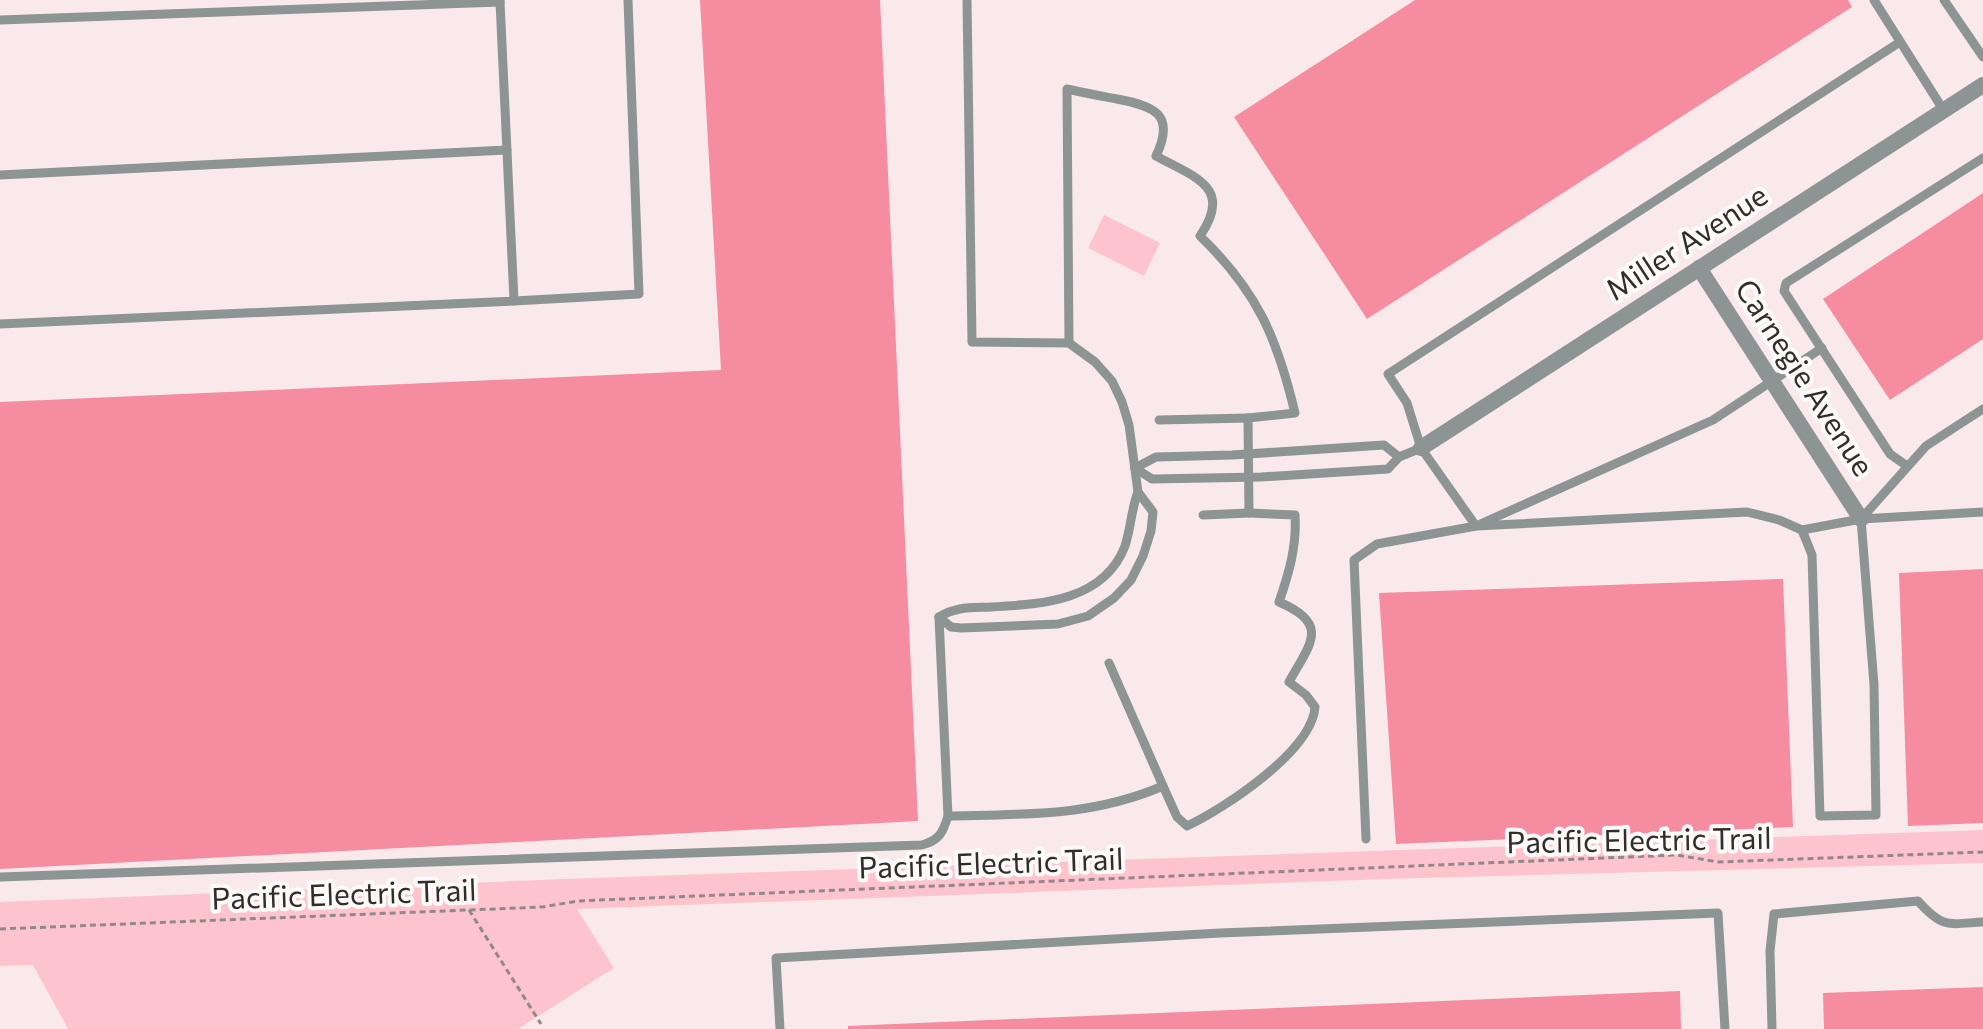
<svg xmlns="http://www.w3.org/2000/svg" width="1983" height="1029" font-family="Commissioner,sans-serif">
  <rect width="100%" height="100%" fill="#f9e9eb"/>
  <!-- green -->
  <g fill="#fec4cd">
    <path d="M1104 215 1160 243 1144 276 1088 248Z"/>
    <path d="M1983 830V863L1387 879 577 909 614 968 518 1029H68L33 965 0 966V902L564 879Z"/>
  </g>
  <!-- building -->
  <g fill="#f58ca0">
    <path d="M700 0H880L918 821 0 869V402L721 370Z"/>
    <path d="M1415 0H1848L1852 7 1367 319 1234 117Z"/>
    <path d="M1983 193V339L1890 400 1823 299Z"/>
    <path d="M1983 569V823L1908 826 1899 573Z"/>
    <path d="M1783 579 1793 827 1396 844 1379 593Z"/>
    <path d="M1983 987V1029H1824L1823 993Z"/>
    <path d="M1680 991 1681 1029H848V1026Z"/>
  </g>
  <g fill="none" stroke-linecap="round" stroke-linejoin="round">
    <!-- path -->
    <g stroke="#928889" stroke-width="3" stroke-dasharray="6 4" stroke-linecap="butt">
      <path d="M469 910 541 1024"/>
      <path d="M0 929 542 907 578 901 1676 855 1719 862 1983 852"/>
    </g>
    <!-- service -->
    <g stroke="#8d9494" stroke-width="9">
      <path d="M1874 0 1944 111"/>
      <path d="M1944 0 1983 57"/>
      <path d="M0 20 500 2V0"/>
      <path d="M1900 42 1388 374 1407 403 1421 448 1476 526 1747 512 1779 520 1802 530 1812 555 1820 816 1876 815 1874 685 1861 519 1926 446 1983 409"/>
      <path d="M0 175 507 150"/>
      <path d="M514 301 639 294 628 0"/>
      <path d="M0 324 514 301 500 2"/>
      <path d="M1159 420 1248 418"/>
      <path d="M1907 466 1890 454 1784 291 1786 283 1983 158"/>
      <path d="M1135 468 1152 479 1261 477 1388 469 1399 457 1421 448"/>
      <path d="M1135 468 1156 457 1232 455 1384 445 1399 457"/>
      <path d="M1203 515 1249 513"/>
      <path d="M1802 530 1861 519 1983 512"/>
      <path d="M939 617 951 627 961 628 1058 624 1088 616 1114 598 1131 580 1143 556 1151 531 1153 512 1138 492 1129 425 1122 402 1112 381 1095 362 1069 343 972 342 967 0"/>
      <path d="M939 617C956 606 973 608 992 607 1042 604 1104 601 1125 546 1131 528 1131 510 1138 492"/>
      <path d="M1109 663 1163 786"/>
      <path d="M948 816C1024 814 1091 817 1163 786L1177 817 1187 826C1225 808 1312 751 1315 707L1306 695 1289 682C1310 644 1331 624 1279 602 1289 573 1297 546 1295 515L1249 513 1248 418 1295 413C1277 337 1257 291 1200 236 1234 187 1194 177 1156 156 1176 114 1154 106 1117 99 1101 96 1084 93 1067 89L1069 343"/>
      <path d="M1366 839 1354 560 1377 544 1476 526 1713 420 1822 348"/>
      <path d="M0 877 922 845C940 840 943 832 948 816L939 617"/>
      <path d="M780 1029 776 958 1220 933 1718 913 1725 1029"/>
      <path d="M1772 1029 1770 951 1774 914 1918 901C1943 929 1948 924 1983 922"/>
    </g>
    <!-- minor -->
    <g stroke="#8d9494" stroke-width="16">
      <path d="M1699 268 1861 519"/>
      <path d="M1421 448 1983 85"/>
    </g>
  </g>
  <g text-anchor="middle" stroke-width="8" stroke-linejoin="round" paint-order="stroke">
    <!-- street labels -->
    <g font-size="30" fill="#322c2d" stroke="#fdfafa">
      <text transform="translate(1687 243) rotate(-33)" y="10">Miller Avenue</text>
      <text transform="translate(1804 378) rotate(57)" y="10">Carnegie Avenue</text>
      <text transform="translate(1639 841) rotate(-1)" y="10">Pacific Electric Trail</text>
      <text transform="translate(991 864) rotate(-2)" y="10">Pacific Electric Trail</text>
      <text transform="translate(344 895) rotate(-2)" y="10">Pacific Electric Trail</text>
    </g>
  </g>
</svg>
